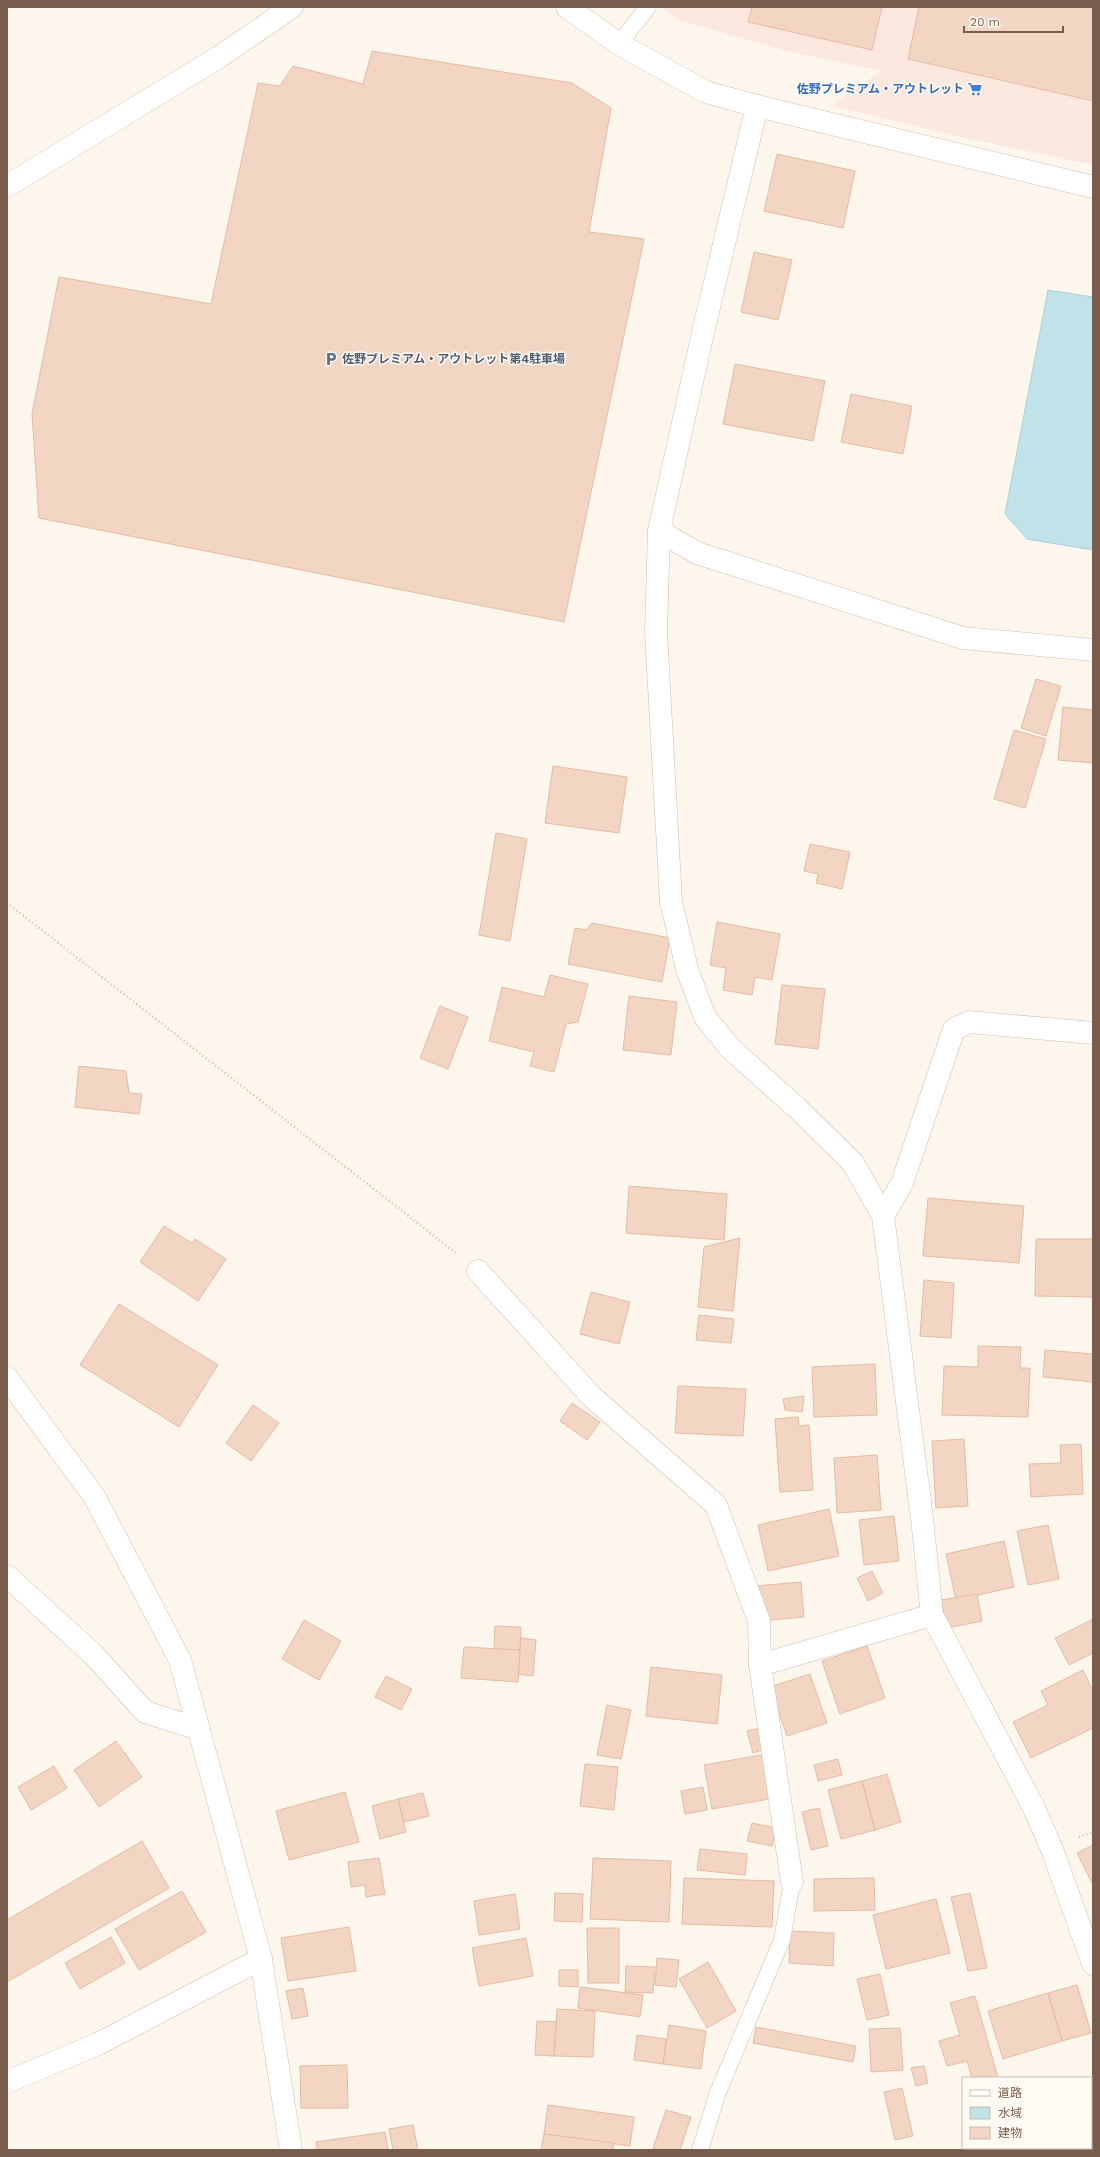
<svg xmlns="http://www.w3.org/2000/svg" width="1100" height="2157" font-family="'Work Sans','Noto Sans JP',sans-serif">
  <rect width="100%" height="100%" fill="#fdf6ec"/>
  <!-- commercial -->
  <path fill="#fde8e0" d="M661 7H1093V165L961 137 832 106 881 71 787 51 679 20Z"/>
  <!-- water -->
  <path fill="#bfe3e8" stroke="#a5d3da" d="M1048 290 1093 297V550L1027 539 1005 514Z"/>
  <!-- building -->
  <g fill="#f3d5c3" stroke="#e6bba3">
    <path d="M752 7H882L872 50 748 22Z"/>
    <path d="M919 7H1093V101L908 59Z"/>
    <path d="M372 51 572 83 611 108 589 232 644 239 564 622 39 518 32 414 59 277 211 304 258 83 280 86 293 66 363 84Z"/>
    <path d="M777 154 855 171 843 228 764 211Z"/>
    <path d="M754 252 792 260 778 320 741 312Z"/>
    <path d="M735 364 825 381 813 441 723 424Z"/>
    <path d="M851 394 912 406 903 454 841 442Z"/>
    <path d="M1036 679 1061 686 1046 736 1021 728Z"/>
    <path d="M1063 707 1093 710V763L1058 760Z"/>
    <path d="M1014 730 1046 739 1025 808 994 799Z"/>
    <path d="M553 766 627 777 619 833 545 823Z"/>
    <path d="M496 833 527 839 510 941 479 935Z"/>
    <path d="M810 844 850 852 842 889 816 883 818 874 804 871Z"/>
    <path d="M717 922 780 934 772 980 755 977 752 995 723 990 726 968 710 965Z"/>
    <path d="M592 923 670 938 662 982 568 964 575 928 586 930Z"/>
    <path d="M550 975 588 984 578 1022 566 1024 554 1072 530 1066 534 1052 489 1041 502 987 544 997Z"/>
    <path d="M782 985 825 989 818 1049 775 1044Z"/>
    <path d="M629 996 677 1002 671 1055 623 1050Z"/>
    <path d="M440 1006 468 1017 448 1069 420 1058Z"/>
    <path d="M79 1066 126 1071 129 1093 142 1094 139 1114 75 1107Z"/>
    <path d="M629 1186 727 1194 724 1240 626 1233Z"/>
    <path d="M928 1198 1024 1206 1019 1263 923 1256Z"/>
    <path d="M164 1226 192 1243 195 1239 226 1259 198 1301 140 1262Z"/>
    <path d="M740 1238 733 1311 698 1307 704 1247Z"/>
    <path d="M1036 1239H1093V1297L1035 1296Z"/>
    <path d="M924 1280 954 1283 951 1338 920 1336Z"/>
    <path d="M591 1292 630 1302 619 1344 580 1334Z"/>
    <path d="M119 1304 218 1365 179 1427 80 1365Z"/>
    <path d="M699 1315 734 1319 731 1343 696 1340Z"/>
    <path d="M978 1346 1021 1347 1020 1368H1030L1028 1417 942 1415 944 1366 978 1367Z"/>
    <path d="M1045 1350 1093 1354V1382L1043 1377Z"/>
    <path d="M875 1364 877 1415 814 1417 812 1367Z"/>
    <path d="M678 1386 746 1389 743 1436 675 1433Z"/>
    <path d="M804 1396 802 1412 785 1410 783 1399Z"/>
    <path d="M572 1403 600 1422 587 1440 560 1421Z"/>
    <path d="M253 1405 279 1423 251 1461 226 1443Z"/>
    <path d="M798 1417 799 1426 809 1425 813 1490 780 1492 775 1419Z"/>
    <path d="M964 1439 968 1506 936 1508 932 1441Z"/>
    <path d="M1081 1444 1083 1494 1031 1497 1029 1464 1061 1463 1060 1445Z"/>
    <path d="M877 1455 881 1510 837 1513 834 1458Z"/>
    <path d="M829 1509 839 1556 768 1571 758 1525Z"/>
    <path d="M894 1516 899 1561 864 1565 859 1520Z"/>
    <path d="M1048 1525 1059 1579 1028 1585 1017 1531Z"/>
    <path d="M1004 1541 1014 1587 956 1600 946 1554Z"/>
    <path d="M872 1571 883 1593 868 1601 857 1578Z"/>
    <path d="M801 1582 804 1617 759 1621 756 1586Z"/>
    <path d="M977 1594 982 1621 947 1628 941 1600Z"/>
    <path d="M1093 1619V1653L1069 1665 1055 1638Z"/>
    <path d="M304 1620 341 1641 319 1680 282 1659Z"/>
    <path d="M495 1626 521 1627 520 1650 494 1649Z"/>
    <path d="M521 1638 536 1640 533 1676 518 1674Z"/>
    <path d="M867 1646 885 1698 840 1714 822 1661Z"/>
    <path d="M464 1647 520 1650 518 1682 461 1678Z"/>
    <path d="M651 1667 722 1675 717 1724 646 1716Z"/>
    <path d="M1083 1670 1093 1691V1728L1031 1758 1013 1722 1048 1705 1041 1691Z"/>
    <path d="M810 1674 827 1723 787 1736 770 1687Z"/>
    <path d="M386 1676 412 1689 401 1710 375 1697Z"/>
    <path d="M607 1705 631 1710 621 1759 597 1755Z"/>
    <path d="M761 1728 767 1748 753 1753 747 1731Z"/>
    <path d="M116 1741 142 1777 99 1807 74 1770Z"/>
    <path d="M767 1754 775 1798 712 1809 704 1765Z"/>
    <path d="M838 1759 842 1775 818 1781 814 1765Z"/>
    <path d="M585 1764 618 1767 614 1810 580 1806Z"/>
    <path d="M54 1766 67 1788 31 1810 18 1787Z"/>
    <path d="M887 1774 901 1822 875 1830 862 1781Z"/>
    <path d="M862 1781 875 1830 841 1839 828 1790Z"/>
    <path d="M703 1787 707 1810 685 1814 681 1791Z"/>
    <path d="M345 1792 359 1842 289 1860 276 1811Z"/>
    <path d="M423 1793 429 1816 404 1822 398 1799Z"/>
    <path d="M398 1799 406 1832 380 1839 372 1806Z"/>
    <path d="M819 1808 828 1846 811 1850 802 1812Z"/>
    <path d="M752 1823 776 1828 772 1846 747 1841Z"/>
    <path d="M142 1841 169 1888 7 1982V1920Z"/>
    <path d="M1093 1845V1885L1077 1853Z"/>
    <path d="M700 1849 747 1854 745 1875 697 1870Z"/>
    <path d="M379 1858 385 1894 366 1897 365 1885 351 1887 348 1862Z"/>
    <path d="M593 1858 671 1861 669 1922 590 1919Z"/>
    <path d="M684 1878 774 1881 772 1927 682 1924Z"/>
    <path d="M874 1878 875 1910 814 1911V1879Z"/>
    <path d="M182 1891 206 1932 139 1970 115 1929Z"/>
    <path d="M555 1893 583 1894 582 1922 554 1921Z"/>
    <path d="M970 1893 987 1968 968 1971 951 1897Z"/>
    <path d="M515 1894 520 1929 479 1935 474 1901Z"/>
    <path d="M936 1899 950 1953 886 1969 873 1915Z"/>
    <path d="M349 1927 356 1971 288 1981 281 1938Z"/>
    <path d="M587 1928H619V1983H588Z"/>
    <path d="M790 1931 834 1933 833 1966 789 1963Z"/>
    <path d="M111 1937 125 1963 80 1989 65 1963Z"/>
    <path d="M526 1938 533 1976 479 1986 472 1948Z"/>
    <path d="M657 1958 679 1960 676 1987 655 1985Z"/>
    <path d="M708 1962 736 2011 707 2028 679 1979Z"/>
    <path d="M626 1966 655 1967 653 1993 625 1992Z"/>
    <path d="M559 1970H578V1987L559 1986Z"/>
    <path d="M880 1974 889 2015 867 2020 857 1979Z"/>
    <path d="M1077 1985 1091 2033 1062 2041 1048 1993Z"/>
    <path d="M580 1987 643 1995 640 2017 578 2008Z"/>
    <path d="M303 1988 308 2016 292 2019 286 1991Z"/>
    <path d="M1048 1993 1062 2041 1003 2059 988 2011Z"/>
    <path d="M975 1996 998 2078H972L967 2061 947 2066 939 2041 960 2035 950 2003Z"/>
    <path d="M557 2009 595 2011 593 2057 554 2056Z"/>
    <path d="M537 2021 556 2022 554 2056 535 2055Z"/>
    <path d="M669 2025 706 2031 701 2069 663 2064Z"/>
    <path d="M756 2027 856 2046 853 2062 753 2043Z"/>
    <path d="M900 2028 903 2070 871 2072 869 2029Z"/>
    <path d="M637 2035 666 2039 663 2064 634 2060Z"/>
    <path d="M347 2065 348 2108H301L300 2066Z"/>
    <path d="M924 2066 928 2083 916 2086 911 2068Z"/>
    <path d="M1093 2083V2109L1091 2110V2084Z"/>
    <path d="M902 2088 913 2136 895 2140 884 2092Z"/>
    <path d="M548 2105 634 2117 630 2146 544 2134Z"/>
    <path d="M666 2110 691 2117 680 2150H661L653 2148Z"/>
    <path d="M413 2125 418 2150H393L389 2129Z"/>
    <path d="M385 2132 388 2150H317L316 2142Z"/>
    <path d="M544 2134 614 2143 613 2150H541Z"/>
    <path d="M1091 2141H1093V2150H1067L1066 2148H1091Z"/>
  </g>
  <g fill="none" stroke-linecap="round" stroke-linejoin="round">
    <defs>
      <g id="lane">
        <path d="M619 44 648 7"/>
        <path d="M700 2150 718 2092 782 1940 792 1882"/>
      </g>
      <g id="street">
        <path d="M1093 650 963 638 697 553 659 531 656 632 671 902 687 969 705 1017 731 1049 797 1108 853 1163 883 1216 922 1518 932 1615 1034 1808 1053 1852 1093 1964"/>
        <path d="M883 1216 902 1183 954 1029 969 1022 1093 1033"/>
        <path d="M478 1271 591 1396 716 1505 759 1621 760 1665 792 1882"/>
        <path d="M7 1576 94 1655 145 1712 199 1729"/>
        <path d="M760 1665 932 1615"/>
        <path d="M7 2082 98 2044 261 1959"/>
      </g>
      <g id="secondary">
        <path d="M567 7 619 44 706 92 757 106 1093 187"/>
        <path d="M7 186 219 57 292 7"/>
        <path d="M659 531 704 328 757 106"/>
        <path d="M7 1378 94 1496 180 1660 261 1959 291 2150"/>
      </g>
    </defs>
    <!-- lane casing -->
    <use href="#lane" stroke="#d1beb0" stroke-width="17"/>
    <!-- street casing -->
    <use href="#street" stroke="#d1beb0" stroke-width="23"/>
    <!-- secondary casing -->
    <use href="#secondary" stroke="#d6c0b0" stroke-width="23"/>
    <!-- path -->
    <g stroke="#d9b8a5" stroke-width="2.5" stroke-dasharray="1 3" stroke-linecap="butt">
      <path d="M7 903 456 1253"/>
      <path d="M1079 1837 1093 1832"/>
    </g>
    <!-- lane -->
    <use href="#lane" stroke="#fff" stroke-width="16"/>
    <!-- street -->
    <use href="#street" stroke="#fff" stroke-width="22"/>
    <!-- secondary -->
    <use href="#secondary" stroke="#fff" stroke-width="22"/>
  </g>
  <!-- icons -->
  <defs>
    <symbol id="supermarket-bare" viewBox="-9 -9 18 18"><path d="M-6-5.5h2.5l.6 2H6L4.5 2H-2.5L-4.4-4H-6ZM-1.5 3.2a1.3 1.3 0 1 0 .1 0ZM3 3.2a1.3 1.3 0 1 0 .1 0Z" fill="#3f7fe0" stroke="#fffaf3" stroke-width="2.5" paint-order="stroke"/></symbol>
    <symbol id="parking-bare" viewBox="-9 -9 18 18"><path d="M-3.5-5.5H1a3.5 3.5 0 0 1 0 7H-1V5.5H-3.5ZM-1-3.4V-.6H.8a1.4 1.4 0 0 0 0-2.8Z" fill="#5c6f8a" stroke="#fffaf3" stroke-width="2.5" paint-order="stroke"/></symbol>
  </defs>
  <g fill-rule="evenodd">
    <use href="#supermarket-bare" x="965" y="79" width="20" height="20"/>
    <use href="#parking-bare" x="321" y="349" width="20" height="20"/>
  </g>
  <g text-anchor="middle" stroke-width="3" stroke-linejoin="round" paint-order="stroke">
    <!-- shop labels -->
    <g font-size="12" font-weight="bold" fill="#366cbe" stroke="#fffaf3" text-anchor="end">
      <text x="964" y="93">佐野プレミアム・アウトレット</text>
    </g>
    <!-- service labels -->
    <g font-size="12" font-weight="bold" fill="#4e5e75" stroke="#fffaf3" text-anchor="start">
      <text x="342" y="363">佐野プレミアム・アウトレット第4駐車場</text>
    </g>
  </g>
  <!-- border -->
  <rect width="1100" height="2157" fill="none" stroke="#7a5c4d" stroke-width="16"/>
  <!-- legend -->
  <rect x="962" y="2077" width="130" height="72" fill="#fffaf3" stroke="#cabbb1"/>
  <rect x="970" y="2090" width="20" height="6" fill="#ffffff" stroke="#cabbb1"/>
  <text x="998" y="2097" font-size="12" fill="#7a5c4d">道路</text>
  <rect x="970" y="2107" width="20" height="12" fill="#bfe3e8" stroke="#cabbb1"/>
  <text x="998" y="2117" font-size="12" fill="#7a5c4d">水域</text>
  <rect x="970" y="2127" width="20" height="12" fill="#f3d5c3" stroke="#cabbb1"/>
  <text x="998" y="2137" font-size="12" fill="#7a5c4d">建物</text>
  <!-- scale -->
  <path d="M964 26v6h99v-6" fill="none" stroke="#7a5c4d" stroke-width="2"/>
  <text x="970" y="26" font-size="12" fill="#7a5c4d" stroke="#fffaf3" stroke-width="3" paint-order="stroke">20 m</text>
</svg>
